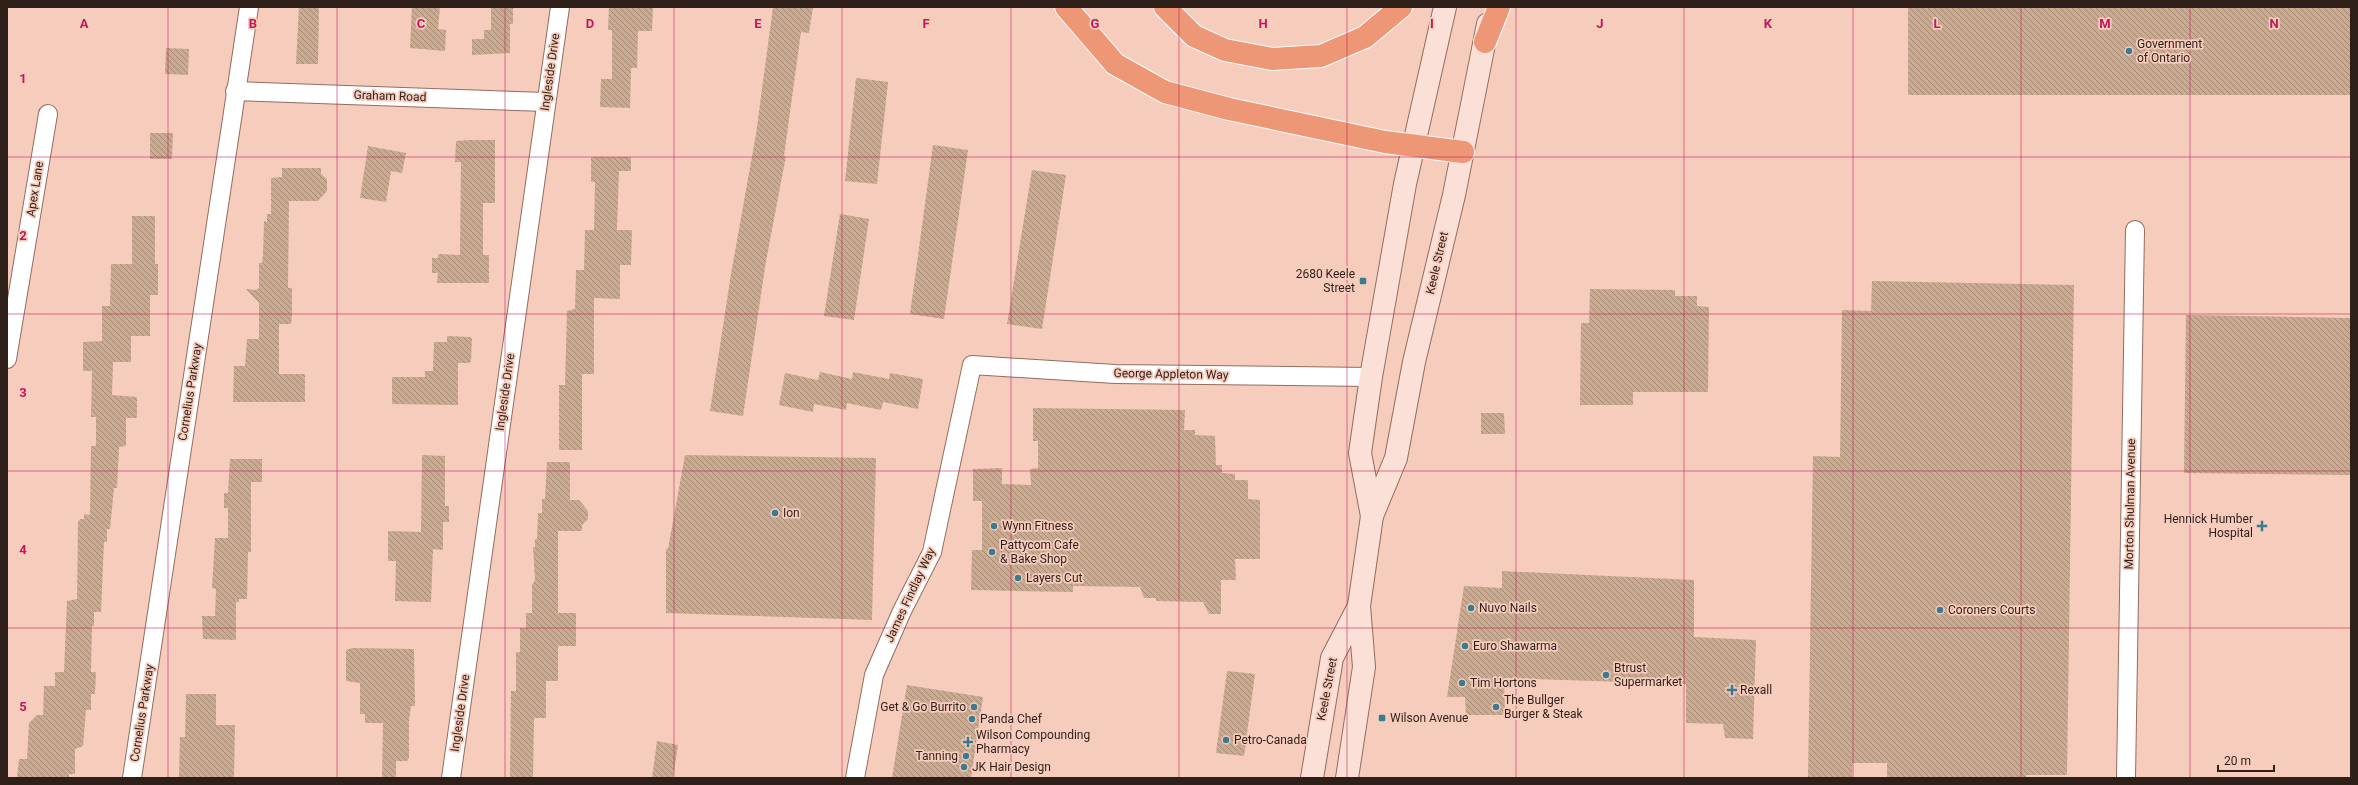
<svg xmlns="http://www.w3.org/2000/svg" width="2358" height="785" font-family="Roboto,sans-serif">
  <defs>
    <pattern id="building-back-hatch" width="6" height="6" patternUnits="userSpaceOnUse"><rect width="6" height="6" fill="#caaa90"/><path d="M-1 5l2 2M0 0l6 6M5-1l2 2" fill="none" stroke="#a48a75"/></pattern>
  </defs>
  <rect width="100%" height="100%" fill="#f6ccbd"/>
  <!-- building -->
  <g fill="url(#building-back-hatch)">
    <path d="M299 7H319L318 64H296Z"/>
    <path d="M412 7H440L438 29 446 30 445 51 410 48Z"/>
    <path d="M491 7H513V24H510V53L472 55V39H484V30H491Z"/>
    <path d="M609 7H653L652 31H638L637 68H631L630 108 600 107 601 79H612V30H608Z"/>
    <path d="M773 7H813L809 33 801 32 784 156H786L766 261 743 416 710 411 731 274 756 134Z"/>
    <rect x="1908" y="7" width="443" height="88"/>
    <path d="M166 48 189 49 188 75 165 74Z"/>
    <path d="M856 78 888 82 877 184 845 181Z"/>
    <path d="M150 133H173L172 159H150Z"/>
    <path d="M469 140H495V203H483V255H489V283H437L438 273H432V258H438V254L460 255 461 162H455L456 141Z"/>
    <path d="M933 145 968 150 944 319 910 314Z"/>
    <path d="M368 146 406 153 402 173 391 171 386 202 360 198Z"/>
    <path d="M591 157H631V171H619L617 230H632L631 265H620V299L594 298V374H582V450H559V385H565L567 311 575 309 576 270H584L585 230H594L595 182H591Z"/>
    <path d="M282 168H321V174L327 179V191L318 201H289L288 288H292V315L291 324H279V374H305V402H233L234 366H245L247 339H259V303L246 289 256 290 259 288V263H262L263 255 264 221 267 222V214H271V178L282 177Z"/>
    <path d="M1032 170 1066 175 1042 329 1007 324Z"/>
    <path d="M840 214 869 219 854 320 824 316Z"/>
    <path d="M132 216H155V264H158V295H150V336H131V362H113L112 395 137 397V418H126V446L119 447 117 488H114L110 529H107V542H104L101 612H94V626H92L91 672H96L95 694H91V710H86L83 746 75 749V774H69V778H17L19 759H27L29 723 37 715H43L44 686H55V672H64L67 601 77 599 78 522 80 519H84V514L90 515 91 446H96V417H91L92 371H83V342L102 341V306H110L111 264H132Z"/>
    <path d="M1872 281 2074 285 2067 775H2026V778H1887V763H1852V778H1808L1813 456 1840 457 1842 310 1871 311Z"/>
    <path d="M1590 289 1675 290V296H1697V306L1709 307 1708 392H1633V405H1580L1581 323H1589Z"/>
    <path d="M2186 315 2351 318V475L2184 473Z"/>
    <path d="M447 336 470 337 472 339 471 361 469 363H458V405L392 404V377H425V371H433L434 342H447Z"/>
    <path d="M820 372 852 379 853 372 889 379 890 373 923 379 918 409 883 402 881 410 847 403 846 410 814 404 813 412 779 405 785 373 818 380Z"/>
    <path d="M1033 408 1185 410 1184 430H1195V435L1215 436 1216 465H1222V473L1235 474V480H1248V499L1260 500V559H1235L1236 580H1221V614H1209L1203 602 1156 601V598H1144L1140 587 1073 586V592L971 590 972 550H982V501H973V469L1002 468V484L1031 485 1030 469 1038 468V441H1033Z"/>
    <path d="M1481 413H1504L1505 434H1481Z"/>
    <path d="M422 455 445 456V506H449V522H443V550L433 549 431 602 395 601 396 561H388V531L421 532Z"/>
    <path d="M685 455 876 458 872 620 666 613V549H668Z"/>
    <path d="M230 459H262V482H251V552H248L247 599H239V602H236V640L203 639 202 616H215L216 589 212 588 215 538H228V508H224V493H228Z"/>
    <path d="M547 462H570V500H579L588 511V519L582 525V531H558V613H576V646H558V681H546V718H534L533 778H510L511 691H516V652H520V628H526V613H532V585L535 580 533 547H535V539H537L538 513H542V499H545Z"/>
    <path d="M1502 571 1694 580V637L1756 640 1753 739 1725 738 1723 724 1686 723V684L1504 678 1505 715H1466L1465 697H1447L1464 586 1502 588Z"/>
    <path d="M352 648 414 649 415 706H411L409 721V758L407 761H396V778H382L383 723H365V714H360V683L346 681V650Z"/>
    <path d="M1227 671 1255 674 1244 756 1216 753Z"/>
    <path d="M907 685 983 697 971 778H892Z"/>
    <path d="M186 694H216V725H235L234 778H179L180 737H185Z"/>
    <path d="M657 741 678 745 673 778H652Z"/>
  </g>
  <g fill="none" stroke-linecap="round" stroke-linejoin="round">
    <defs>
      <g id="minor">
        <path d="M235 91 546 102"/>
        <path d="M7 359 48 114"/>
        <path d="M132 778 249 7"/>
        <path d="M451 778 560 7"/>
        <path d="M855 778 874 675 902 611 932 552 972 365 1115 374 1371 377"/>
        <path d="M2126 778 2135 230"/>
      </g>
      <g id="secondary">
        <path d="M1372 516 1360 453 1371 377 1405 184 1445 7"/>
        <path d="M1312 778 1332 658 1359 606"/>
        <path d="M1347 778 1364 667 1359 606 1372 516 1396 458 1414 362 1454 195 1488 24"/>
      </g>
      <g id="motorway">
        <path d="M1066 7 1115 64 1165 92 1229 109 1385 142 1463 152"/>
        <path d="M1165 7 1194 36 1225 50 1272 59 1321 56 1365 37 1401 7"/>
        <path d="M1485 42 1499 7"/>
      </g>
    </defs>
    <!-- minor casing -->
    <use href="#minor" stroke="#926d5f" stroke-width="20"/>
    <!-- secondary casing -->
    <use href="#secondary" stroke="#926d5f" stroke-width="24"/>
    <!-- motorway casing -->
    <use href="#motorway" stroke="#fff" stroke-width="24"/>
    <!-- minor -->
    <use href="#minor" stroke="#fff" stroke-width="18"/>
    <!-- secondary -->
    <use href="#secondary" stroke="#fae0d6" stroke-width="22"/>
    <!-- motorway -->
    <use href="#motorway" stroke="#ed9777" stroke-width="22"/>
  </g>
  <!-- grid -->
  <path fill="none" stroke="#c2185b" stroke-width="1" stroke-opacity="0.55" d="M168 7V778M337 7V778M505 7V778M674 7V778M842 7V778M1011 7V778M1179 7V778M1347 7V778M1516 7V778M1684 7V778M1853 7V778M2021 7V778M2190 7V778M7 157H2351M7 314H2351M7 471H2351M7 628H2351"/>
  <!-- markers -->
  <g fill="#3b7b8f" stroke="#f6ccbd" stroke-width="1.5">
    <circle cx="2129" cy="51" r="4"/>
    <rect x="1359" y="277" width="8" height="8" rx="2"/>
    <circle cx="775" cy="513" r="4"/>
    <circle cx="994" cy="526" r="4"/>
    <path d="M2260 520h4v4h4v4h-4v4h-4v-4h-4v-4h4z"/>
    <circle cx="992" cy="552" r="4"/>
    <circle cx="1018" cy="578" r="4"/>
    <circle cx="1471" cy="608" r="4"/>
    <circle cx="1940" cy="610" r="4"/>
    <circle cx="1465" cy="646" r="4"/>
    <circle cx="1606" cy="675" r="4"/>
    <circle cx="1462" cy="683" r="4"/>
    <path d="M1730 684h4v4h4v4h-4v4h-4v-4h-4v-4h4z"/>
    <circle cx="974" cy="707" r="4"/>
    <circle cx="1496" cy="707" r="4"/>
    <rect x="1378" y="714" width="8" height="8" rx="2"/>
    <circle cx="972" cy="719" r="4"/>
    <circle cx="1226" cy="740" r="4"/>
    <path d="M966 736h4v4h4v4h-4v4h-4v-4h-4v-4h4z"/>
    <circle cx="966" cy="756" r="4"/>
    <circle cx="964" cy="767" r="4"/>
  </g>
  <g text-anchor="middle" stroke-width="3.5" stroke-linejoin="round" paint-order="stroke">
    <!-- poi labels -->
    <g font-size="12" fill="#2e1f19" stroke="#f6ccbd" text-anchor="start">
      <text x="2137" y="48">Government<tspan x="2137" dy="14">of Ontario</tspan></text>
      <text x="1355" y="278" text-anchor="end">2680 Keele<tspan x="1355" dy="14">Street</tspan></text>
      <text x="783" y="517">Ion</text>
      <text x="2253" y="523" text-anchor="end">Hennick Humber<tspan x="2253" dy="14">Hospital</tspan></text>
      <text x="1002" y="530">Wynn Fitness</text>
      <text x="1000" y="549">Pattycom Cafe<tspan x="1000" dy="14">&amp; Bake Shop</tspan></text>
      <text x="1026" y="582">Layers Cut</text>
      <text x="1479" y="612">Nuvo Nails</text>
      <text x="1948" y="614">Coroners Courts</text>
      <text x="1473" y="650">Euro Shawarma</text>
      <text x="1614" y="672">Btrust<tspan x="1614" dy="14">Supermarket</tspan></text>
      <text x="1470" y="687">Tim Hortons</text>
      <text x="1740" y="694">Rexall</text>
      <text x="1504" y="704">The Bullger<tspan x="1504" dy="14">Burger &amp; Steak</tspan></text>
      <text x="966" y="711" text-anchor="end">Get &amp; Go Burrito</text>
      <text x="1390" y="722">Wilson Avenue</text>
      <text x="980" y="723">Panda Chef</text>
      <text x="976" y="739">Wilson Compounding<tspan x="976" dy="14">Pharmacy</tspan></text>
      <text x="1234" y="744">Petro-Canada</text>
      <text x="958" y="760" text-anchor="end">Tanning</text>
      <text x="972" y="771">JK Hair Design</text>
    </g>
    <!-- street labels -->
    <g font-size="12" fill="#2e1f19" stroke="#f6ccbd">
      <text transform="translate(550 72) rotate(-82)" y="4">Ingleside Drive</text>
      <text transform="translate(390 96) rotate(2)" y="4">Graham Road</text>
      <text transform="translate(35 189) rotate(-81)" y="4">Apex Lane</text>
      <text transform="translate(1437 263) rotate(-77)" y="4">Keele Street</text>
      <text transform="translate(1171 374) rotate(1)" y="4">George Appleton Way</text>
      <text transform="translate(190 392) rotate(-81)" y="4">Cornelius Parkway</text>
      <text transform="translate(505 392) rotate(-82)" y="4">Ingleside Drive</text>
      <text transform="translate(2130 504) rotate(-89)" y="4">Morton Shulman Avenue</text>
      <text transform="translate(910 595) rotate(-65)" y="4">James Findlay Way</text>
      <text transform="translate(1327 689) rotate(-79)" y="4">Keele Street</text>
      <text transform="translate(142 713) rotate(-81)" y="4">Cornelius Parkway</text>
      <text transform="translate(460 713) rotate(-82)" y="4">Ingleside Drive</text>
    </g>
  </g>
  <g font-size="13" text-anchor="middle" font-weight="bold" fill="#c2185b" stroke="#f6ccbd" stroke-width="3.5" stroke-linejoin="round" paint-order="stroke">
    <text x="84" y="28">A</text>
    <text x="253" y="28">B</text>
    <text x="421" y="28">C</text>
    <text x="590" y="28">D</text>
    <text x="758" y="28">E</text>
    <text x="926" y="28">F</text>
    <text x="1095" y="28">G</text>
    <text x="1263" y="28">H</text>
    <text x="1432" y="28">I</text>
    <text x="1600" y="28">J</text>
    <text x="1768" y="28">K</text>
    <text x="1937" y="28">L</text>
    <text x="2105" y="28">M</text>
    <text x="2274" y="28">N</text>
    <text x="23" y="83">1</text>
    <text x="23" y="240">2</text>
    <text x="23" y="397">3</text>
    <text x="23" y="554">4</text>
    <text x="23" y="711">5</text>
  </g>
  <!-- border -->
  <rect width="2358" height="785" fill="none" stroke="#2e1f19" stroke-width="16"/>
  <!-- scale -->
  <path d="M2218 765v6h56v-6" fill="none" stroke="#2e1f19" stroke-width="2"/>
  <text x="2224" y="765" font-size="12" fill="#2e1f19" stroke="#f6ccbd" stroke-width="3" paint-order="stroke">20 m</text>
</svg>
